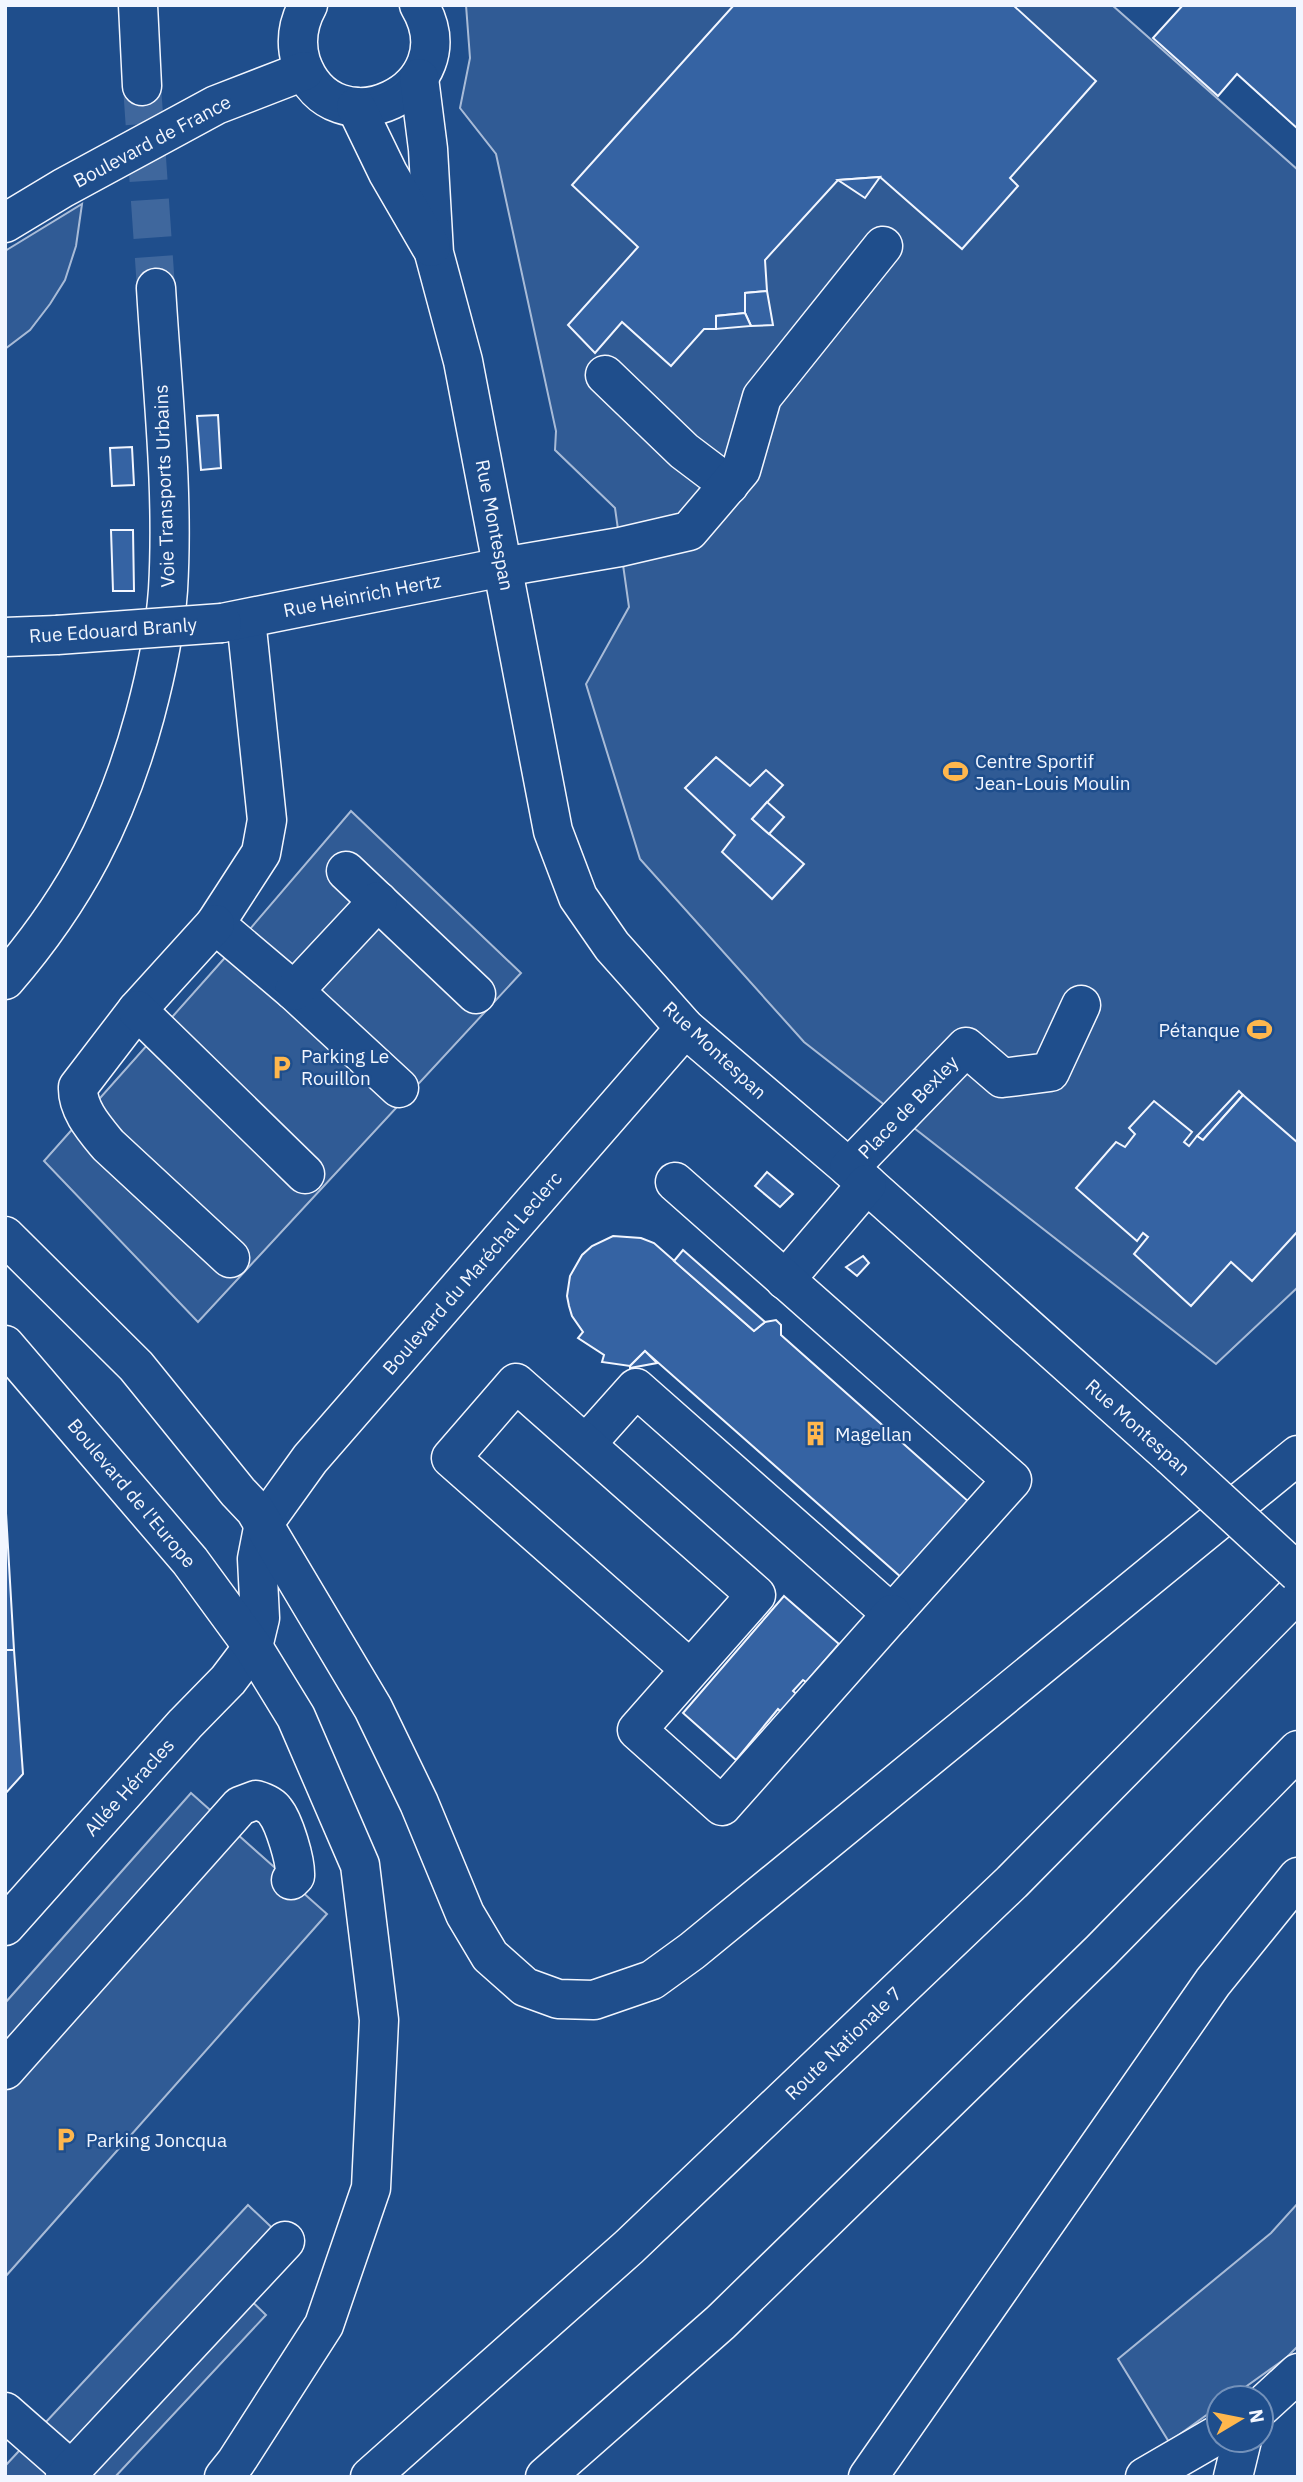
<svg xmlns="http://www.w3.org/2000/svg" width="1303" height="2482" font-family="'IBM Plex Sans',sans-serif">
  <rect width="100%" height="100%" fill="#1f4e8c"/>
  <!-- built -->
  <g fill="#305b95" stroke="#a8bbd7" stroke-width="2">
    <path d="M466 5H1112L1298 170V1287L1216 1364 804 1042 640 859 586 684 629 607 615 508 555 450 556 431 496 154 460 108 470 58Z"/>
    <path d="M82 204 76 246 65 280 50 304 30 330 5 349V251Z"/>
    <path d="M351 811 521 973 198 1322 44 1161 238 943Z"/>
    <path d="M191 1793 327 1914 5 2277V2003Z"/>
    <path d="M1298 2203V2346L1286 2358 1230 2398H1219V2406L1169 2442 1118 2359 1271 2233Z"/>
    <path d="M248 2205 285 2240 239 2289 266 2315 115 2477H5V2466Z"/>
  </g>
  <!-- building -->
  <g fill="#3563a3" stroke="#f2f6ff" stroke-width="2">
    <path d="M734 5H1013L1096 81 1010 178 1018 186 962 249 880 177 838 180 765 260 767 291 745 293V313L716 316V329H704L671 366 622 322 595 353 568 325 638 247 572 185Z"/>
    <path d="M1183 5H1298V129L1237 74 1218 96 1153 38Z"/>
    <path d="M880 177 865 198 838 180Z"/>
    <path d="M767 291 773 325 751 326 745 313V293Z"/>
    <path d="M745 313 751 326 716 329V316Z"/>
    <path d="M218 415 221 468 201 470 197 416Z"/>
    <path d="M132 447 134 485 112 486 110 448Z"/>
    <path d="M111 530H133L134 591H113Z"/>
    <path d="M716 757 750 786 766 770 783 785 752 819 804 864 772 899 722 852 735 835 685 788Z"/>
    <path d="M767 802 784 817 769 834 752 819Z"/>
    <path d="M1239 1091 1243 1095 1203 1140 1197 1136Z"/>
    <path d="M1243 1095 1298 1143V1231L1252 1281 1231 1262 1191 1306 1134 1254 1148 1237 1143 1233 1137 1241 1076 1188 1116 1142 1125 1147 1135 1134 1129 1128 1154 1101 1192 1132 1184 1142 1189 1146 1197 1136 1203 1140Z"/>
    <path d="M767 1172 793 1194 780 1207 755 1186Z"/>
    <path d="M613 1236 641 1238 654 1243 754 1331 765 1322 776 1320 781 1325V1335L969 1502 902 1578 645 1351 630 1366 602 1362 604 1355 578 1338 583 1332 572 1316 569 1306 567 1296 570 1276 582 1255 592 1246Z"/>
    <path d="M683 1250 765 1322 754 1331 674 1261Z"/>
    <path d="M863 1256 869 1263 857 1276 846 1267Z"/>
    <path d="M645 1351 657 1363 630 1368V1366Z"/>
    <path d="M5 1496 14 1650H5Z"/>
    <path d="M784 1596 839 1644 806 1682 803 1680 793 1691 808 1704 792 1722 778 1709 736 1760 683 1713Z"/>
    <path d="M5 1650H14L23 1774 5 1794Z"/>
  </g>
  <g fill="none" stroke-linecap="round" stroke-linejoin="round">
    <!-- minor-tunnel -->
    <path stroke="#3f679d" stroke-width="38" stroke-dasharray="38 19" stroke-linecap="butt" d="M142 86 156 288"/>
    <defs>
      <g id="minor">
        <path d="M138 5 142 86"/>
        <path d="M308 5C298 23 295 42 301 62 333 154 470 90 419 5"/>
        <path d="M419 78 428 149 434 253 463 361 553 831 578 897 612 946 685 1028 849 1168 1171 1456"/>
        <path d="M356 107 388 173 431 247"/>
        <path d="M5 223 63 188 216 105 304 71"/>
        <path d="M605 375 684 451 729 485"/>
        <path d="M246 619 267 820 261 853 215 924 294 991 399 1088"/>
        <path d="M222 623 503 567 620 547 689 531 741 470 762 397 883 246"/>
        <path d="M5 637 57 635"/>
        <path d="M346 871 476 994"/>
        <path d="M215 924 137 1010 78 1087C77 1109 94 1128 108 1145L230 1258"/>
        <path d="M5 980C76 898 117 818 145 715 156 674 165 632 168 590 174 490 162 388 156 288"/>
        <path d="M294 991 378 901"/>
        <path d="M137 1010 305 1174"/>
        <path d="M849 1168 966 1047 1002 1078 1050 1072 1081 1005"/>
        <path d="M785 1280 867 1184"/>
        <path d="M586 1444 636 1388 892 1614 1012 1480 675 1182"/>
        <path d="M690 1669 451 1458 516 1383 756 1595 637 1730 722 1806 892 1614"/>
        <path d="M5 1926 185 1724 228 1680 253 1647 260 1618 257 1559 264 1523 310 1459 685 1028"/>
        <path d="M5 2070 240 1806 256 1800C263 1802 271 1805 275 1811 284 1822 296 1861 295 1876L291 1880"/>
        <path d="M1261 2407 1298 2373"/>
        <path d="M5 2412 71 2470"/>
        <path d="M65 2477 285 2241"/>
        <path d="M1145 2477 1219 2434"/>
        <path d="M1233 2477 1242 2440"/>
      </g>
      <g id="major">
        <path d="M5 1236 136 1366 238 1492 255 1510 373 1708 419 1803 465 1914 490 1956 525 1987 558 1999 594 2000 652 1980 692 1951 1298 1455"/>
        <path d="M5 1345 190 1561 253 1647 296 1717 360 1865 379 2020 371 2188 324 2325 236 2462 224 2477"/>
        <path d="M370 2477 629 2247 1012 1882 1298 1592"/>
        <path d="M545 2477 721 2322 1101 1951 1298 1750"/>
        <path d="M868 2477 1213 1982 1298 1877"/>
      </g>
    </defs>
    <!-- minor casing -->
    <use href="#minor" stroke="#f2f6ff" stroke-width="41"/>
    <!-- major casing -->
    <use href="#major" stroke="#f2f6ff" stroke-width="41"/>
    <!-- minor -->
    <use href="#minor" stroke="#1f4e8c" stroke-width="38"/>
    <!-- major -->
    <use href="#major" stroke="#1f4e8c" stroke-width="38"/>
    <defs>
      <g id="minor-bridge">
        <path d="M57 635 222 623"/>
        <path d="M1171 1456 1298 1573"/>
      </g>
    </defs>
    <!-- minor-bridge casing -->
    <use href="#minor-bridge" stroke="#f2f6ff" stroke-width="41" stroke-linecap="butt"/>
    <!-- minor-bridge -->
    <use href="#minor-bridge" stroke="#1f4e8c" stroke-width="38"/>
  </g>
  <!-- icons -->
  <defs>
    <symbol id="stadium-bare" viewBox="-9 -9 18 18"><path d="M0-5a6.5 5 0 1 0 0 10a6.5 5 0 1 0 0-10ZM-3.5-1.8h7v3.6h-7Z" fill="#ffb74d" stroke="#1f4e8c" stroke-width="2.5" paint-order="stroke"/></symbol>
    <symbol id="parking-bare" viewBox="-9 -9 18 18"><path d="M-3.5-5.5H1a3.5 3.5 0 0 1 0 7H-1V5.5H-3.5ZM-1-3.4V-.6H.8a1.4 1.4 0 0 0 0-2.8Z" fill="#ffb74d" stroke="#1f4e8c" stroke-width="2.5" paint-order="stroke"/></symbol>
    <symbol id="building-bare" viewBox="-9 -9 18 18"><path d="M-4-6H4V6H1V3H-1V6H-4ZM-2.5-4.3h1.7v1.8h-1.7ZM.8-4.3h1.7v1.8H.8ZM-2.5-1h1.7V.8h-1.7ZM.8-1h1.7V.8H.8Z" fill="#ffb74d" stroke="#1f4e8c" stroke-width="2.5" paint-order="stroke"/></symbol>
  </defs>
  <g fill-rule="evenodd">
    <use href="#stadium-bare" x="938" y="754" width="35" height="35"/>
    <use href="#stadium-bare" x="1242" y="1012" width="35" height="35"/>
    <use href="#parking-bare" x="264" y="1050" width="35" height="35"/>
    <use href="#building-bare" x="798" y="1416" width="35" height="35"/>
    <use href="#parking-bare" x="48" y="2122" width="35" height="35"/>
  </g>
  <g text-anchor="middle" stroke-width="5" stroke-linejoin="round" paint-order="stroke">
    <!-- street labels -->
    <g font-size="19" fill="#f2f6ff" stroke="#1f4e8c">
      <text transform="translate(152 141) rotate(-28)" y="7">Boulevard de France</text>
      <text transform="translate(164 486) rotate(-92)" y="7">Voie Transports Urbains</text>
      <text transform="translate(495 525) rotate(79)" y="7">Rue Montespan</text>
      <text transform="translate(362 595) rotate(-11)" y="7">Rue Heinrich Hertz</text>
      <text transform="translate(113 630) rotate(-4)" y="7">Rue Edouard Branly</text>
      <text transform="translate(715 1050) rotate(43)" y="7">Rue Montespan</text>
      <text transform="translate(908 1107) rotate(-46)" y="7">Place de Bexley</text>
      <text transform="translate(472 1273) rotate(-49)" y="7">Boulevard du Maréchal Leclerc</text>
      <text transform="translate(1138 1427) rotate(42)" y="7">Rue Montespan</text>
      <text transform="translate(132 1493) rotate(50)" y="7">Boulevard de l'Europe</text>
      <text transform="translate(129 1787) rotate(-48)" y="7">Allée Héracles</text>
      <text transform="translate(843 2043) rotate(-44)" y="7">Route Nationale 7</text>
    </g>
    <!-- poi labels -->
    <g font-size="19" fill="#f2f6ff" stroke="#1f4e8c" text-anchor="start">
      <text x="975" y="768">Centre Sportif<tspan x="975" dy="22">Jean-Louis Moulin</tspan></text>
      <text x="1240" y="1037" text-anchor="end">Pétanque</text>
      <text x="301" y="1063">Parking Le<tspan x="301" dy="22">Rouillon</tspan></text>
      <text x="835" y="1441">Magellan</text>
      <text x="86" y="2147">Parking Joncqua</text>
    </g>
  </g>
  <!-- border -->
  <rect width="1303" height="2482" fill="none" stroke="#f2f6ff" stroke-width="14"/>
  <!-- north arrow -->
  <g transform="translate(1240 2419) rotate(80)"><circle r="33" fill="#1f4e8c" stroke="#7391ba" stroke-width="2"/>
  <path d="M0-5L12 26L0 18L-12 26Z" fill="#ffb74d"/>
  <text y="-10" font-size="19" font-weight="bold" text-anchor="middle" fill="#f2f6ff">N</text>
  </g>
</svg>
